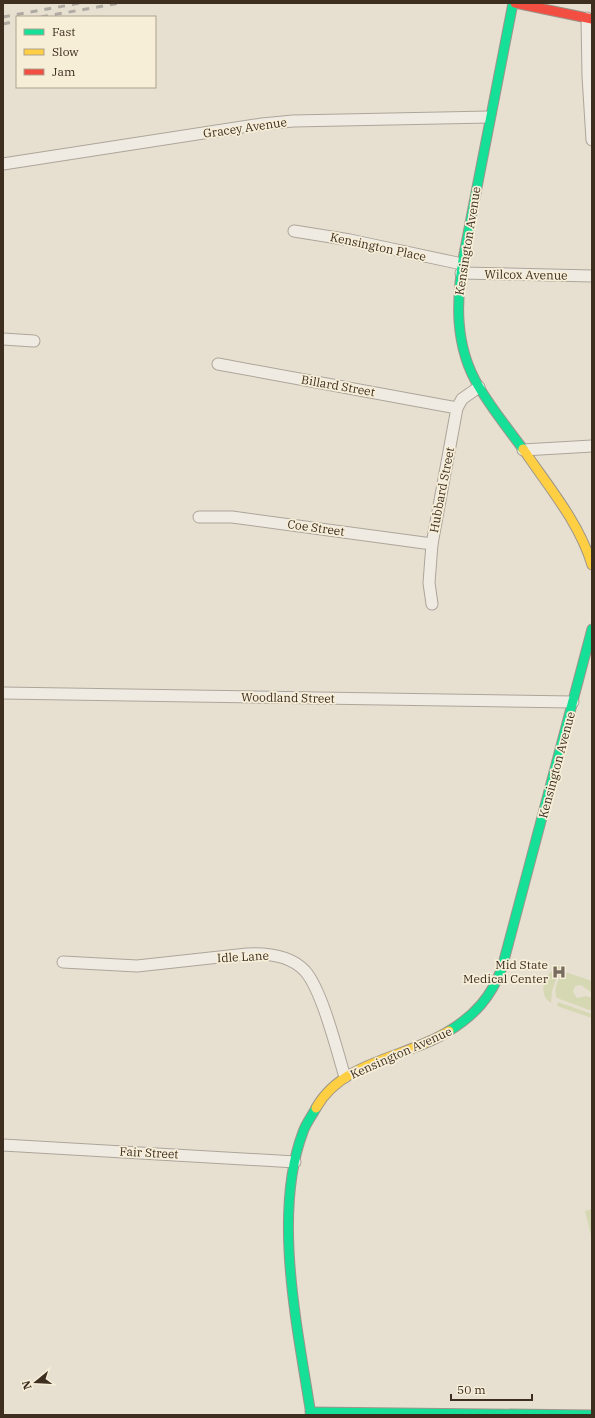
<svg xmlns="http://www.w3.org/2000/svg" width="595" height="1418" font-family="'IBM Plex Serif',serif">
  <rect width="100%" height="100%" fill="#e7e0d1"/>
  <!-- green -->
  <g fill="#d6d7b3">
    <path d="M566 965 558 974 552 991 551 1003C534 992 548 965 566 965Z"/>
    <path d="M565 972 592 981V993L581 985 575 986 573 992 577 998 586 996 592 998V1011L557 998C553 991 558 976 565 972Z"/>
    <path d="M558 1002 592 1014V1018L557 1006Z"/>
    <path d="M592 1209V1239L585 1211Z"/>
  </g>
  <g fill="none" stroke-linecap="round" stroke-linejoin="round">
    <defs>
      <g id="street">
        <path d="M587 18 588 76 592 140"/>
        <path d="M3 164 262 124 293 121 489 117"/>
        <path d="M294 231 350 240 462 264"/>
        <path d="M461 273 592 276"/>
        <path d="M3 339 34 341"/>
        <path d="M218 364 457 408"/>
        <path d="M523 450 592 446"/>
        <path d="M199 517H232L432 544"/>
        <path d="M432 604 429 583 432 544 457 408 462 399 479 387"/>
        <path d="M3 693 573 702"/>
        <path d="M63 962 137 966 247 954C267 953 290 955 305 971 322 990 337 1051 345 1077"/>
        <path d="M3 1145 295 1162"/>
      </g>
      <g id="fast">
        <path d="M513 3 464 254C456 300 454 346 479 387 492 409 508 429 523 449"/>
        <path d="M449 1031C475 1015 491 997 502 968L592 629"/>
        <path d="M310 1412 592 1415"/>
        <path d="M311 1415C298 1330 272 1214 303 1132 306 1123 312 1116 316 1108"/>
      </g>
      <g id="slow">
        <path d="M523 449C548 486 579 522 592 565"/>
        <path d="M316 1108C343 1060 407 1058 449 1031"/>
      </g>
      <path id="jam" d="M515 3 592 19"/>
    </defs>
    <!-- street casing -->
    <use href="#street" stroke="#ada599" stroke-width="13"/>
    <!-- fast casing -->
    <use href="#fast" stroke="#9c958a" stroke-width="11"/>
    <!-- slow casing -->
    <use href="#slow" stroke="#9c958a" stroke-width="11"/>
    <!-- jam casing -->
    <use href="#jam" stroke="#9c958a" stroke-width="11"/>
    <!-- street -->
    <use href="#street" stroke="#efebe3" stroke-width="11"/>
    <!-- fast -->
    <use href="#fast" stroke="#16e098" stroke-width="9"/>
    <!-- slow -->
    <use href="#slow" stroke="#ffcf43" stroke-width="9"/>
    <!-- jam -->
    <use href="#jam" stroke="#f24e42" stroke-width="9"/>
    <!-- rail -->
    <g stroke="#afaaa2" stroke-width="3" stroke-dasharray="7 7" stroke-linecap="butt">
      <path d="M3 17 81 3"/>
      <path d="M41 17 120 3"/>
      <path d="M3 24 17 21"/>
    </g>
  </g>
  <!-- icons -->
  <defs>
    <symbol id="hospital-bare" viewBox="-9 -9 18 18"><path d="M-5-5h3v3.5h4V-5h3V5h-3V1.5h-4V5h-3Z" fill="#786c5e" stroke="#f7eed8" stroke-width="2.5" paint-order="stroke"/></symbol>
  </defs>
  <g fill-rule="evenodd">
    <use href="#hospital-bare" x="549" y="962" width="20" height="20"/>
  </g>
  <g text-anchor="middle" stroke-width="3.5" stroke-linejoin="round" paint-order="stroke">
    <!-- street labels -->
    <g font-size="12" fill="#3d2e20" stroke="#f7eed8">
      <text transform="translate(245 128) rotate(-8)" y="4">Gracey Avenue</text>
      <text transform="translate(468 241) rotate(-81)" y="4">Kensington Avenue</text>
      <text transform="translate(378 247) rotate(12)" y="4">Kensington Place</text>
      <text transform="translate(526 275) rotate(1)" y="4">Wilcox Avenue</text>
      <text transform="translate(338 386) rotate(10)" y="4">Billard Street</text>
      <text transform="translate(442 490) rotate(-79)" y="4">Hubbard Street</text>
      <text transform="translate(316 528) rotate(8)" y="4">Coe Street</text>
      <text transform="translate(288 698) rotate(1)" y="4">Woodland Street</text>
      <text transform="translate(557 765) rotate(-75)" y="4">Kensington Avenue</text>
      <text transform="translate(243 957) rotate(-3)" y="4">Idle Lane</text>
      <text transform="translate(401 1053) rotate(-24)" y="4">Kensington Avenue</text>
      <text transform="translate(149 1153) rotate(3)" y="4">Fair Street</text>
    </g>
    <!-- poi labels -->
    <g font-size="12" fill="#3d2e20" stroke="#f7eed8" text-anchor="end">
      <text x="548" y="969">Mid State<tspan x="548" dy="14">Medical Center</tspan></text>
    </g>
  </g>
  <!-- border -->
  <rect width="595" height="1418" fill="none" stroke="#3d2e20" stroke-width="8"/>
  <!-- legend -->
  <rect x="16" y="16" width="140" height="72" fill="#f7eed8" stroke="#ada18e"/>
  <rect x="24" y="29" width="20" height="6" fill="#16e098" stroke="#ada18e"/>
  <text x="52" y="36" font-size="12" fill="#3d2e20">Fast</text>
  <rect x="24" y="49" width="20" height="6" fill="#ffcf43" stroke="#ada18e"/>
  <text x="52" y="56" font-size="12" fill="#3d2e20">Slow</text>
  <rect x="24" y="69" width="20" height="6" fill="#f24e42" stroke="#ada18e"/>
  <text x="52" y="76" font-size="12" fill="#3d2e20">Jam</text>
  <!-- north arrow -->
  <g transform="translate(36 1382) rotate(252)" stroke="#f7eed8" stroke-width="3" paint-order="stroke">
  <path d="M0-3L7 15L0 10L-7 15Z" fill="#3d2e20"/>
  <text y="-6" font-size="11" font-weight="bold" text-anchor="middle" fill="#3d2e20">N</text>
  </g>
  <!-- scale -->
  <path d="M451 1394v6h81v-6" fill="none" stroke="#3d2e20" stroke-width="2"/>
  <text x="457" y="1394" font-size="12" fill="#3d2e20" stroke="#f7eed8" stroke-width="3" paint-order="stroke">50 m</text>
</svg>
